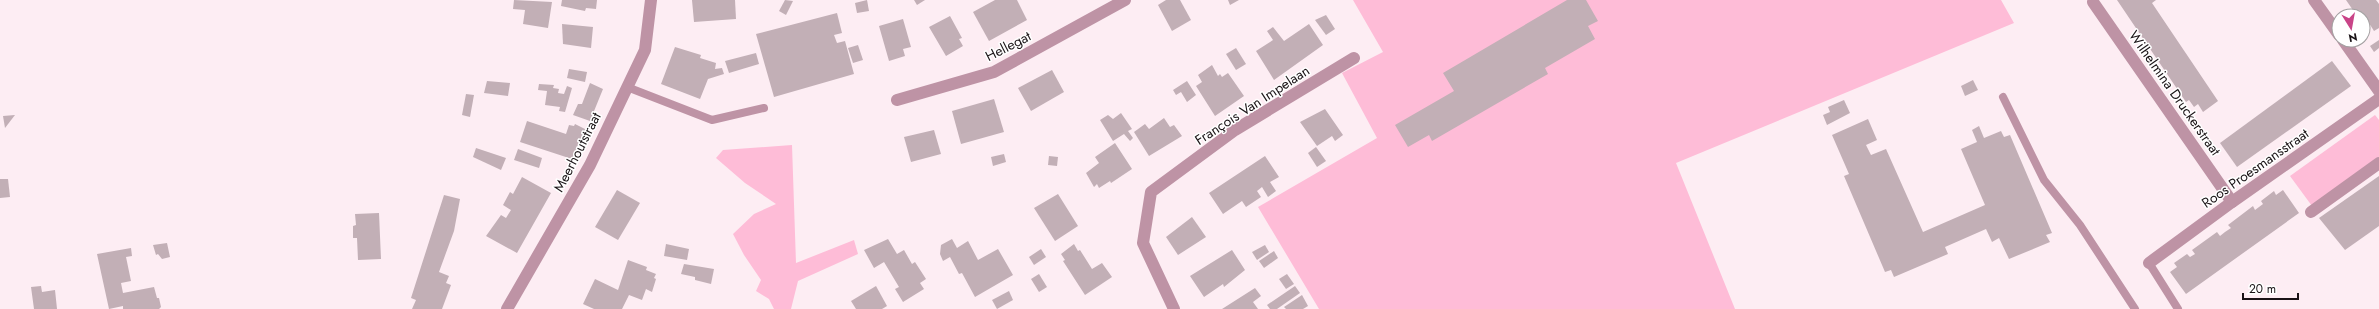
<svg xmlns="http://www.w3.org/2000/svg" width="2379" height="309" font-family="Jost,sans-serif">
  <rect width="100%" height="100%" fill="#fdedf3"/>
  <!-- green -->
  <g fill="#febcd7">
    <path d="M1353 0H2001L2014 23 1676 163 1735 309H1319L1258 207 1377 138 1342 73 1383 52Z"/>
    <path d="M2375 115 2379 120V157L2312 206 2290 176Z"/>
    <path d="M792 145 796 263 854 240 858 254 798 281 791 309H774L769 299 756 291 761 280 744 255 733 234 754 214 776 204 745 183 716 158 723 150Z"/>
  </g>
  <!-- building -->
  <g fill="#c2afb6">
    <path d="M514 0 552 2 548 28 523 24 525 10 513 9Z"/>
    <path d="M562 0H597L596 9 586 8 585 11 561 6Z"/>
    <path d="M692 0H735L736 19 694 22Z"/>
    <path d="M785 0 793 1 786 15 779 11Z"/>
    <path d="M867 0 869 11 857 13 855 3Z"/>
    <path d="M914 0H925L917 5Z"/>
    <path d="M995 0H1017L1027 20 989 41 973 12Z"/>
    <path d="M1166 0H1180L1191 20 1172 31 1158 5Z"/>
    <path d="M1228 0H1239L1230 5Z"/>
    <path d="M1567 0H1586L1598 21 1588 26 1595 39 1545 68 1548 74 1432 141 1429 135 1408 147 1395 125 1454 91 1443 73Z"/>
    <path d="M2117 0H2156L2152 3 2218 101 2203 112 2198 104 2194 107 2189 100 2186 102Z"/>
    <path d="M2346 0H2376L2379 4V28L2374 31 2369 23 2364 27 2363 16H2357Z"/>
    <path d="M837 13 842 33 834 35 837 43 845 41 854 74 774 97 756 34Z"/>
    <path d="M1326 15 1335 29 1326 35 1315 20Z"/>
    <path d="M950 16 962 38 959 39 963 46 946 56 929 27Z"/>
    <path d="M903 19 911 47 903 49 905 56 889 61 879 26Z"/>
    <path d="M562 24 593 27 591 48 563 44Z"/>
    <path d="M1309 24 1323 45 1274 80 1256 51 1273 40 1267 31 1273 27 1284 41Z"/>
    <path d="M2379 40V48L2374 52 2370 46Z"/>
    <path d="M858 45 863 60 853 63 848 48Z"/>
    <path d="M675 47 701 55 700 58 716 63 715 69 722 68 724 74 708 79 700 99 661 84Z"/>
    <path d="M1236 48 1246 64 1236 70 1226 54Z"/>
    <path d="M756 53 759 64 729 73 725 61Z"/>
    <path d="M2332 61 2351 86 2237 167 2220 143Z"/>
    <path d="M1212 65 1218 76 1220 74 1222 77 1228 73 1244 96 1215 116 1196 86 1202 82 1198 75Z"/>
    <path d="M569 69 587 72 585 82 567 78Z"/>
    <path d="M1052 70 1064 92 1031 111 1018 88Z"/>
    <path d="M1973 80 1978 90 1965 96 1961 86Z"/>
    <path d="M487 81 510 83 508 96 484 93Z"/>
    <path d="M1187 81 1196 95 1187 102 1181 92 1176 95 1173 90Z"/>
    <path d="M590 83 603 89 590 121 573 115 578 104H582Z"/>
    <path d="M539 84 554 85 553 88 559 89 558 93 564 94 567 86 572 88 565 112 559 111 560 107 545 105 547 91 538 90Z"/>
    <path d="M466 94 474 95 470 117 462 115Z"/>
    <path d="M994 99 1004 132 961 144 952 111Z"/>
    <path d="M1844 100 1850 113 1827 125 1823 115 1830 112 1828 107Z"/>
    <path d="M1325 109 1343 135 1335 141 1332 136 1317 146 1300 122Z"/>
    <path d="M1121 113 1132 129 1128 131 1133 138 1130 141 1124 134 1113 141 1100 120 1108 115 1113 119Z"/>
    <path d="M15 115 5 128 3 116Z"/>
    <path d="M1164 118 1170 127 1174 125 1182 136 1149 156 1134 132 1145 124 1149 129Z"/>
    <path d="M1868 119 1877 140 1866 145 1871 155 1886 149 1923 232 1985 205 1961 149 1977 142 1972 130 1979 126 1984 138 2001 131 2004 137 2010 135 2052 233 2046 235 2050 242 2009 259 1999 238 1992 242 1986 229 1945 247 1948 254 1894 277 1891 270 1885 272 1844 176 1849 174 1832 135Z"/>
    <path d="M527 121 566 134 569 125 574 126 575 124 587 130 572 159 520 142Z"/>
    <path d="M934 130 941 154 911 162 904 137Z"/>
    <path d="M1115 143 1132 169 1111 183 1110 181 1099 188 1097 184 1094 187 1086 173 1099 163 1095 157Z"/>
    <path d="M1316 147 1326 161 1317 167 1308 153Z"/>
    <path d="M476 148 506 158 501 170 473 157Z"/>
    <path d="M518 149 542 158 539 168 514 160Z"/>
    <path d="M1004 154 1006 162 993 166 991 157Z"/>
    <path d="M1049 156 1058 157 1057 166 1048 165Z"/>
    <path d="M1265 156 1279 177 1270 182 1276 191 1268 197 1262 187 1257 191 1261 197 1246 207 1242 201 1223 214 1209 193Z"/>
    <path d="M2379 176V226L2345 250 2319 218Z"/>
    <path d="M522 177 551 193 517 253 486 236 501 215 506 218 511 210 503 205 510 192 513 194Z"/>
    <path d="M0 179H8L10 197 0 198Z"/>
    <path d="M617 190 640 203 618 240 595 227Z"/>
    <path d="M2283 190 2299 213 2186 294 2170 272 2177 267 2174 263 2187 254 2190 257 2195 254 2192 250 2217 232 2220 236 2225 232 2231 228 2228 225 2253 206 2255 210 2263 204 2261 201 2274 191 2276 195Z"/>
    <path d="M1058 194 1078 226 1055 241 1034 208Z"/>
    <path d="M444 195 460 199 454 231 439 272 449 276 446 283 451 285 442 309H412L416 300 411 298Z"/>
    <path d="M379 213 381 259 358 260 357 238H353V226L356 225 355 214Z"/>
    <path d="M1192 217 1206 237 1178 255 1166 237Z"/>
    <path d="M888 239 897 254 904 250 912 264 915 262 926 279 920 283 924 289 903 302 895 289 899 287 884 262 874 268 864 250Z"/>
    <path d="M952 239 957 248 968 241 978 260 998 249 1013 275 975 297 962 273 959 274 950 257 943 261 940 254 941 245Z"/>
    <path d="M167 243 170 257 162 259 158 254 156 255 153 245Z"/>
    <path d="M666 244 689 249 687 260 664 256Z"/>
    <path d="M1074 244 1078 251 1080 250 1092 269 1102 263 1112 277 1085 295 1063 261 1065 260 1061 254Z"/>
    <path d="M1265 245 1269 252 1257 260 1252 252Z"/>
    <path d="M131 248 132 256 126 257 131 281 121 283 123 293 154 287 157 298H159L161 307 159 309H123V306L109 309 97 254Z"/>
    <path d="M1041 249 1046 257 1034 265 1029 257Z"/>
    <path d="M1232 250 1245 270 1224 287 1223 284 1204 297 1190 276Z"/>
    <path d="M1274 251 1278 258 1264 268 1259 261Z"/>
    <path d="M628 260 647 267 646 270 656 274 654 278 656 279 652 292 646 289 642 300 629 295 622 309H594L583 304 595 279 618 290Z"/>
    <path d="M684 264 714 269 711 284 695 280V277L681 274Z"/>
    <path d="M1039 274 1047 287 1039 292 1031 279Z"/>
    <path d="M1287 274 1294 284 1286 289 1279 279Z"/>
    <path d="M41 286 42 292 55 290 57 309H34L31 287Z"/>
    <path d="M876 286 887 306 882 309H856L851 301Z"/>
    <path d="M1295 286 1300 293 1277 309H1270L1267 305Z"/>
    <path d="M1255 288 1261 296 1253 302 1258 309H1222Z"/>
    <path d="M1009 291 1013 300 997 309 992 300Z"/>
    <path d="M1302 295 1308 306 1303 309H1286L1284 307Z"/>
  </g>
  <g fill="none" stroke-linecap="round" stroke-linejoin="round">
    <!-- lane -->
    <g stroke="#be93a5" stroke-width="8">
      <path d="M627 87 712 120 764 108"/>
      <path d="M2003 97 2044 180 2080 225 2135 309"/>
      <path d="M2149 263 2178 309"/>
    </g>
    <!-- street -->
    <g stroke="#be93a5" stroke-width="12">
      <path d="M2314 0 2339 35"/>
      <path d="M2093 2 2232 202"/>
      <path d="M2343 40 2379 91"/>
      <path d="M897 100 994 72 1125 0"/>
      <path d="M2311 212 2379 163"/>
      <path d="M2149 263 2232 202 2379 99"/>
      <path d="M507 309 590 165 645 50 651 0"/>
      <path d="M1174 309 1143 243 1151 192 1235 130 1354 58"/>
    </g>
  </g>
  <g text-anchor="middle" stroke-width="3" stroke-linejoin="round" paint-order="stroke">
    <!-- street labels -->
    <g font-size="14" fill="#191215" stroke="#fff">
      <text transform="translate(1008 46) rotate(-27)" y="5">Hellegat</text>
      <text transform="translate(2175 93) rotate(55)" y="5">Wilhelmina Druckerstraat</text>
      <text transform="translate(1252 105) rotate(-33)" y="5">François Van Impelaan</text>
      <text transform="translate(577 152) rotate(-63)" y="5">Meerhoutstraat</text>
      <text transform="translate(2255 168) rotate(-35)" y="5">Roos Proesmansstraat</text>
    </g>
  </g>
  <!-- north arrow -->
  <g transform="translate(2351 28) rotate(169)"><circle r="19" fill="#ffffff" stroke="#a3a0a1"/>
  <path d="M0-3L7 15L0 10L-7 15Z" fill="#c94488"/>
  <text y="-6" font-size="11" font-weight="bold" text-anchor="middle" fill="#191215">N</text>
  </g>
  <!-- scale -->
  <path d="M2243 293v6h55v-6" fill="none" stroke="#191215" stroke-width="2"/>
  <text x="2249" y="293" font-size="12" fill="#191215" stroke="#ffffff" stroke-width="3" paint-order="stroke">20 m</text>
</svg>
